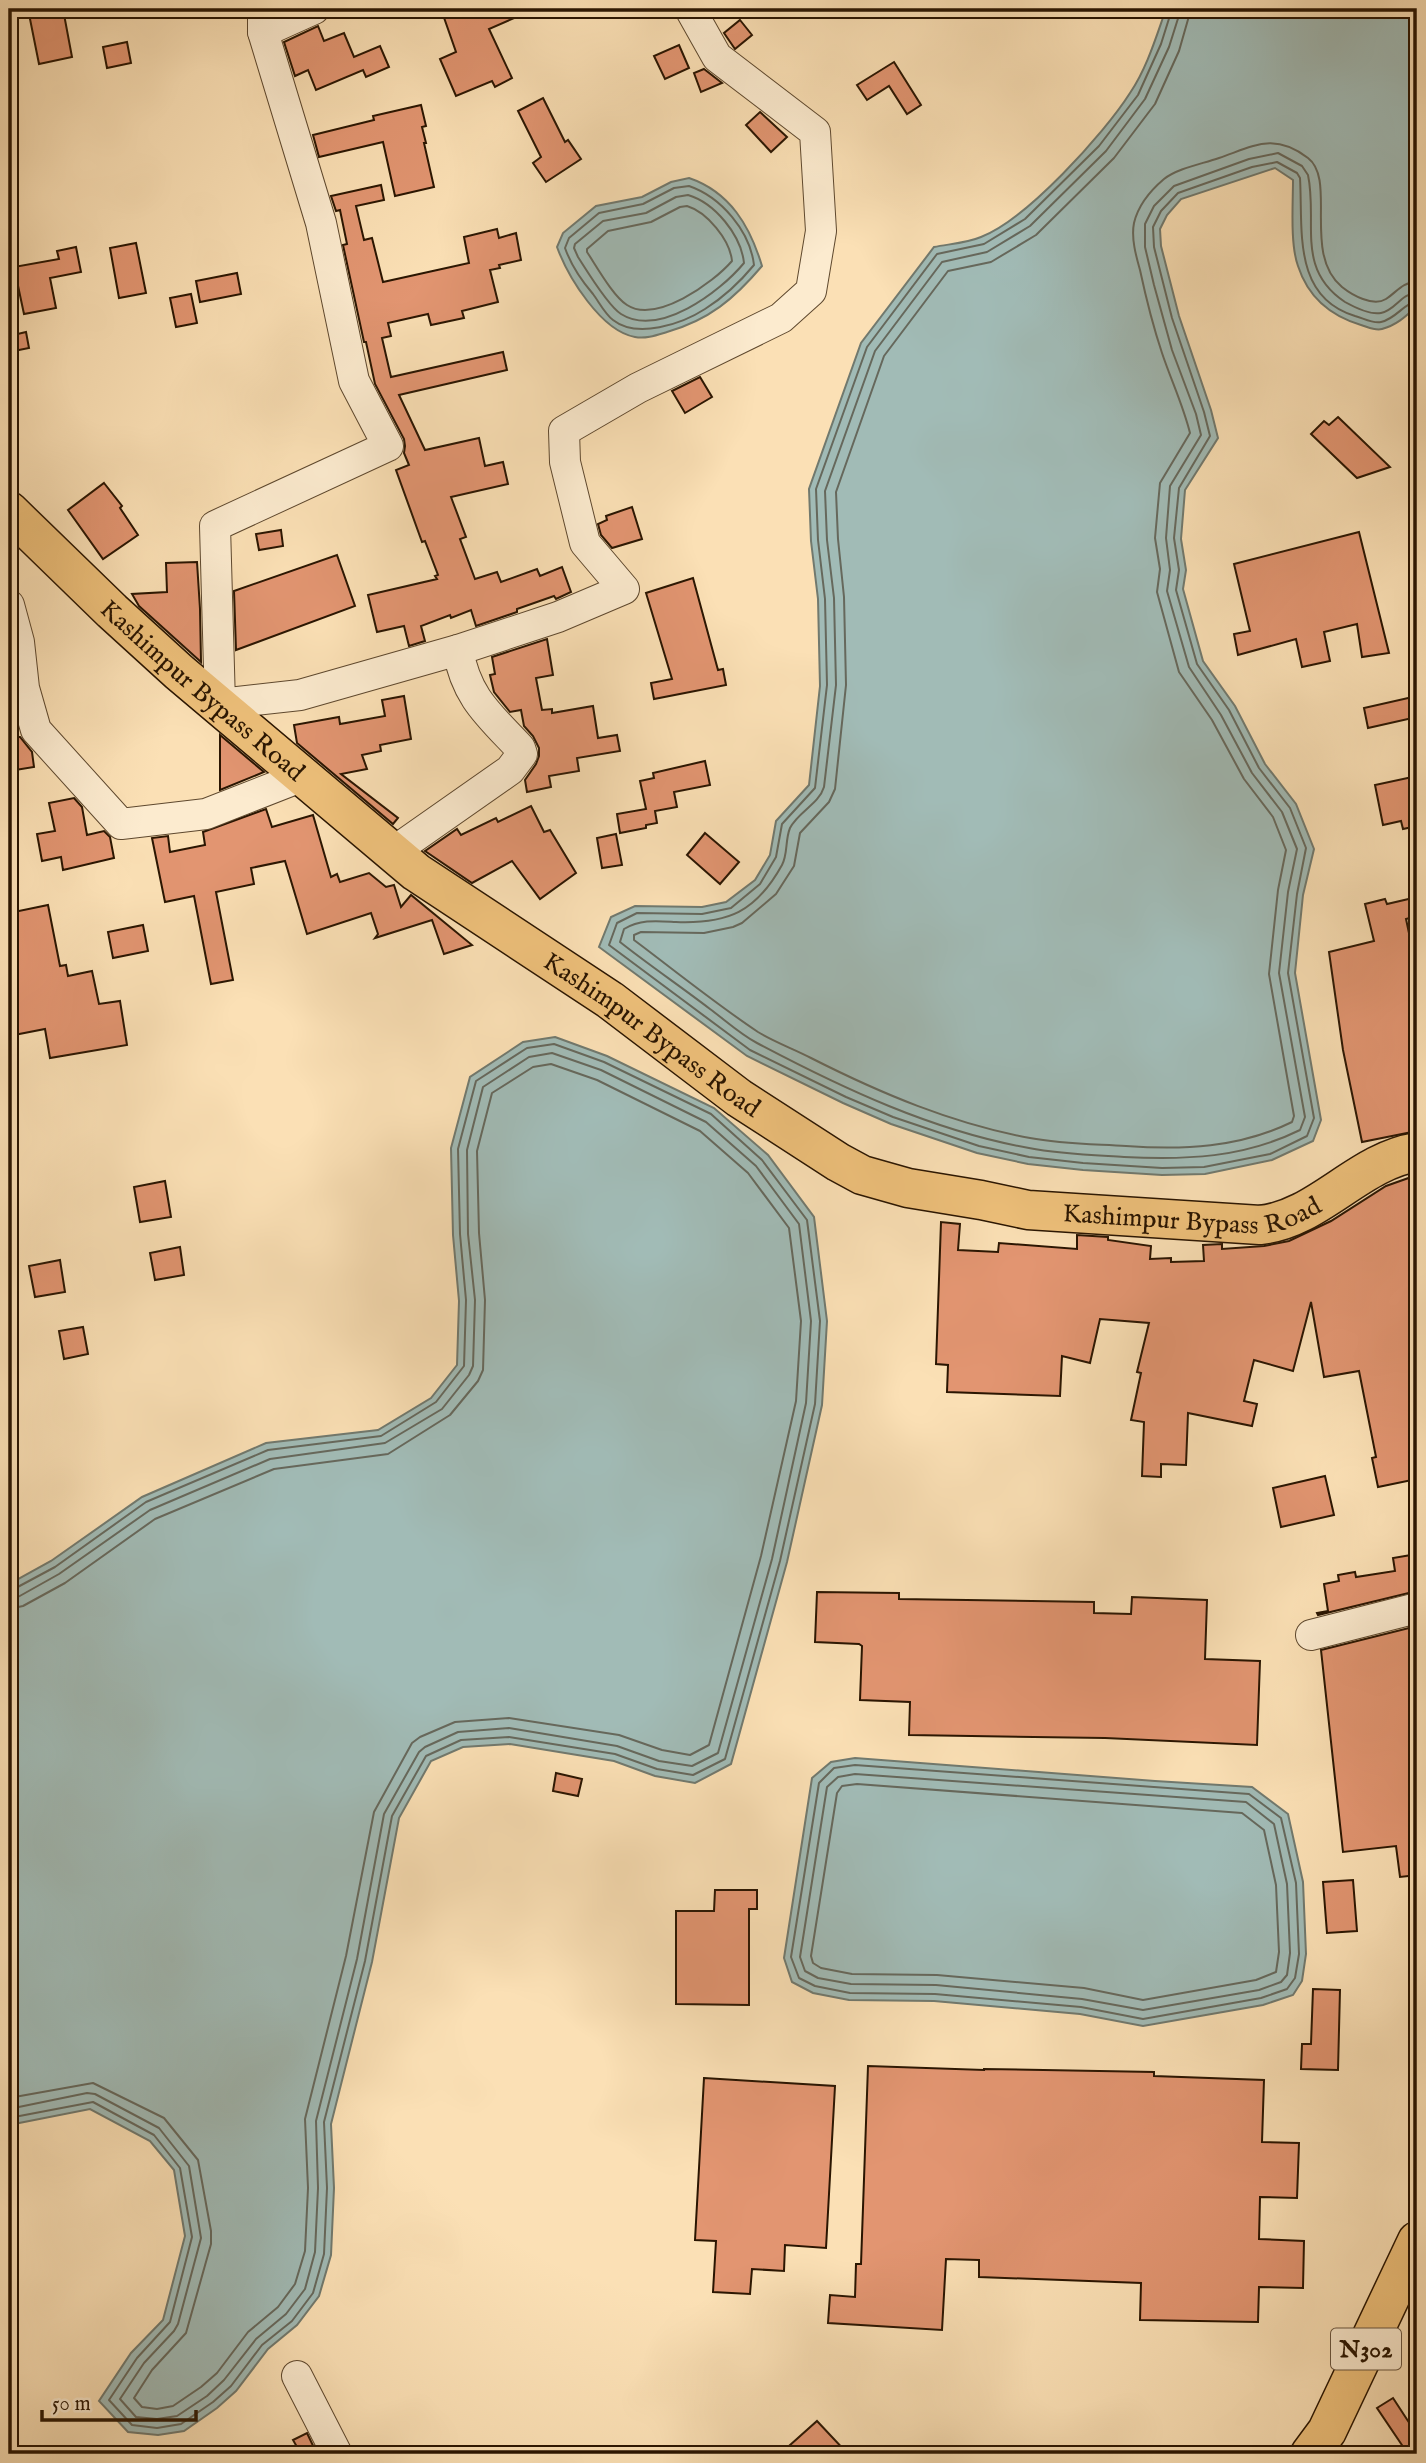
<svg xmlns="http://www.w3.org/2000/svg" width="1426" height="2463" font-family="'IM FELL English',serif">
  <rect width="100%" height="100%" fill="#fbe0b5"/>
  <filter id="stains"><feTurbulence type="fractalNoise" baseFrequency=".00286" numOctaves="4"/><feColorMatrix values="0 0 0 0 .2 0 0 0 0 .09 0 0 0 0 .02 0 0 0 .5 -.17"/></filter>
  <radialGradient id="worn" r=".72"><stop offset=".6" stop-color="#630" stop-opacity="0"/><stop offset="1" stop-color="#630" stop-opacity=".3"/></radialGradient>
  <!-- water -->
  <g fill="#a1bbb6" stroke="#71796e" stroke-width="2">
    <path d="M1166 9H1417V306C1406 316 1397 325 1382 329 1375 331 1368 327 1361 325 1331 316 1308 297 1298 266 1290 244 1293 204 1293 180L1275 168 1181 199 1167 215 1160 229 1161 246 1179 316 1211 410 1218 438 1185 490 1181 539 1186 570 1183 589 1203 661 1235 706 1265 764 1296 804 1314 849 1303 895 1295 973 1321 1120 1313 1141 1272 1160 1205 1174 1162 1175 1083 1170 1028 1164 977 1153 891 1124 843 1103 747 1056 599 947 611 917 635 906 702 907 726 902 755 880 770 855 776 821 809 785 820 686 818 599 811 541 809 489 861 343 934 247C949 244 967 243 981 237 1026 220 1104 134 1130 93 1147 68 1156 37 1166 9Z"/>
    <path d="M689 178C730 192 750 226 762 266 734 299 709 320 667 332 657 335 646 339 635 337 601 331 568 277 557 247L563 233 596 206 642 197 671 182Z"/>
    <path d="M555 1037 607 1056 714 1108 768 1155 814 1217 827 1321 822 1405 787 1562 731 1764 695 1783 655 1776 614 1761 510 1744 463 1747 431 1761 399 1818 372 1962 331 2124 334 2188 331 2255 319 2296 297 2325 268 2349 236 2391 217 2408 184 2431 158 2435 128 2432 99 2401 131 2353 163 2320 185 2236 174 2170 150 2141 90 2109 9 2125V1584L51 1561 142 1497 266 1443 378 1430 431 1398 457 1365 459 1301 453 1235 451 1148 470 1077 523 1042Z"/>
    <path d="M855 1758 1155 1781 1252 1787 1288 1814 1303 1882 1306 1954 1302 1981 1293 1995 1263 2005 1143 2026 1080 2014 934 2001 849 2000 813 1993 792 1982 784 1958 812 1778 831 1762Z"/>
  </g>
  <g fill="none" stroke-linecap="round" stroke-linejoin="round">
    <!-- shore -->
    <g stroke="#66685c" stroke-width="2">
      <path d="M1172 9 1161 44 1138 95 1099 146 1025 219 984 244 937 254 867 347 816 489 818 540 825 599 827 685 815 788 782 824 776 857 760 884 731 908 702 914 637 913 617 923 609 945 750 1050 846 1097 893 1117 979 1146 1029 1157 1083 1163 1162 1168 1204 1167 1270 1154 1307 1136 1314 1118 1288 973 1297 894 1306 848 1290 808 1259 768 1229 710 1197 664 1176 590 1179 570 1174 538 1179 488 1210 436 1204 412 1172 318 1154 247 1153 227 1161 211 1178 193 1252 167 1277 162 1297 173 1300 178C1303 229 1292 297 1355 316 1363 318 1373 324 1381 322 1396 319 1404 303 1417 301"/>
      <path d="M1181 9 1169 47 1145 99 1106 151 1030 226 987 252 942 262 875 351 825 491 827 540 834 598 836 685 824 787C819 804 798 812 790 828 785 840 788 854 782 865 756 912 728 924 676 922 657 921 641 919 624 929L620 942C649 965 680 986 710 1009 725 1020 740 1034 757 1043 842 1088 933 1131 1029 1148 1060 1154 1092 1155 1124 1157 1187 1160 1243 1158 1300 1130L1305 1117 1279 973 1288 892 1297 849 1282 812 1252 773 1221 715 1189 667 1167 591 1170 570 1166 538 1170 486 1201 435 1196 414 1172 350 1154 285 1145 247V224L1154 206 1174 186 1249 159 1278 153 1302 166 1308 175C1318 222 1295 269 1345 302 1354 307 1371 315 1381 313 1396 310 1401 293 1417 293"/>
      <path d="M1191 9 1179 51 1155 104 1114 158 1036 235 991 262 948 271 884 356 836 492 838 539 844 597 846 685 835 789 829 802 800 833 794 866 776 894 742 923 733 927 704 933 641 932 634 935V940C674 970 716 1004 758 1032 774 1042 794 1049 811 1058 880 1093 953 1124 1030 1138 1061 1144 1094 1144 1126 1146 1183 1150 1239 1148 1292 1122L1294 1116 1269 974 1278 890 1286 850 1273 817 1244 779 1212 720 1179 672 1157 592 1160 569 1155 538 1160 483 1190 433C1183 405 1171 380 1162 353 1153 326 1146 298 1140 270 1136 256 1131 238 1134 223 1138 206 1151 190 1164 179 1178 168 1202 164 1219 158 1254 146 1274 132 1308 158 1337 180 1302 254 1342 287 1352 295 1373 307 1386 299 1397 292 1402 282 1417 282"/>
      <path d="M689 186C721 197 750 231 754 265 740 282 724 297 705 309 682 324 637 339 613 320 605 314 599 302 593 294 581 280 571 265 565 248L569 238 599 213 643 204 674 188Z"/>
      <path d="M688 195C715 203 741 235 744 263 720 292 659 338 621 314 608 306 587 271 578 257L574 248 575 244 603 221 646 213 676 197Z"/>
      <path d="M687 206C707 212 730 240 732 261 713 283 656 324 627 305 613 296 597 267 587 252V249L608 231 651 222 680 207Z"/>
      <path d="M9 1590 14 1589 55 1567 146 1502 268 1450 381 1436 436 1402 464 1366 466 1300 460 1234 458 1149 476 1081 527 1048 554 1044 604 1062 711 1114 762 1160 807 1220 820 1321 815 1404 780 1561 725 1759 693 1775 657 1769 615 1754 509 1737 461 1740 426 1756 392 1816 365 1961 324 2122 327 2188 324 2254 313 2293 292 2321 262 2345 231 2386 213 2402 181 2424 157 2428 132 2425 109 2400 137 2358 170 2322 192 2237 180 2168 154 2135 93 2102 9 2118"/>
      <path d="M9 1599 18 1597 59 1574 150 1510 270 1459 385 1443 442 1409 469 1375 473 1366 475 1300 468 1234 467 1150 483 1087 529 1057 552 1053 601 1070 706 1122 756 1166 799 1224 811 1321 806 1403 772 1559 718 1753 692 1766 659 1761 617 1746 509 1728 458 1732 425 1747 419 1752 384 1814 357 1959 316 2121 318 2188 315 2252 305 2289 286 2314 256 2339 224 2380 207 2396 177 2416 157 2419 136 2417 120 2399 144 2363 174 2331 178 2324 201 2238 189 2166 159 2128 95 2094 87 2093 9 2109"/>
      <path d="M9 1609 23 1606 65 1583 155 1519 274 1469 388 1454 450 1415 478 1381 483 1370 485 1300 479 1233 477 1151 492 1093 533 1067 551 1064 597 1080 700 1131 748 1173 789 1228 801 1321 796 1401 761 1556 709 1745 690 1755 662 1750 619 1735 509 1718 455 1722 420 1737 412 1743 374 1812 346 1956 305 2119 308 2188 305 2251 295 2284 278 2307 248 2332 217 2373 201 2387 173 2406 157 2409 142 2407 134 2398 152 2370 186 2333 211 2244V2231L198 2160 164 2118 93 2083 9 2098"/>
      <path d="M855 1765 1249 1794 1281 1818 1296 1883 1299 1954 1295 1978 1287 1989 1261 1998 1143 2019 1081 2007 935 1994 850 1993 815 1986 799 1978 791 1957 819 1783 834 1768Z"/>
      <path d="M855 1774 1246 1802 1274 1824 1287 1884 1290 1953 1287 1975 1281 1982 1259 1990 1143 2010 1082 1999 936 1985 851 1984 818 1978 805 1971 800 1957 827 1787 838 1777Z"/>
      <path d="M857 1784 1242 1813 1264 1830 1276 1885 1279 1952 1276 1972 1256 1980 1143 2000 1084 1988 937 1975 852 1974 821 1968 813 1963 811 1956 837 1793 842 1786Z"/>
    </g>
  </g>
  <!-- building -->
  <g fill="#e29571" stroke="#2a1501" stroke-width="2">
    <path d="M28 9H63L72 57 39 64Z"/>
    <path d="M441 9H535L489 29 512 78 495 87 492 81 456 96 440 59 456 52Z"/>
    <path d="M740 20 752 35 735 49 724 33Z"/>
    <path d="M318 26 324 41 344 33 354 57 380 46 389 67 366 77 363 70 316 90 308 70 295 76 284 42Z"/>
    <path d="M127 42 131 63 107 68 103 47Z"/>
    <path d="M679 45 689 68 665 79 654 56Z"/>
    <path d="M894 62 921 105 907 114 889 86 867 100 857 85Z"/>
    <path d="M704 69 722 83 701 92 694 73Z"/>
    <path d="M543 98 565 142 568 140 581 159 546 182 533 163 541 157 518 111Z"/>
    <path d="M421 105 426 126 422 127 426 143H424L434 187 395 196 383 142 319 157 313 135 374 120 373 116Z"/>
    <path d="M760 112 787 137 771 152 746 125Z"/>
    <path d="M381 185 384 200 356 206 364 240 372 238 383 282 469 263 464 237 497 229 499 238 516 233 521 260 499 265 500 268 490 270 498 302 462 311 464 318 431 325 428 314 388 323 391 336 382 338 391 377 503 352 507 370 399 395 425 450 479 438 485 466 503 462 508 484 451 497 466 537 460 539 475 579 497 572 501 582 537 569 540 576 562 567 571 592 556 599 554 596 517 609V612L476 626 471 610 451 618 450 615 421 626 425 641 409 646 404 626 377 632 368 595 437 579 435 576 438 575 425 541 422 542 396 470 409 465 404 453 405 446 404 439 375 384 366 342H364L343 245 347 244 340 210 336 211 331 196Z"/>
    <path d="M136 243 146 293 119 298 110 248Z"/>
    <path d="M76 247 81 272 50 278 56 308 24 314 14 267 59 259 57 251Z"/>
    <path d="M237 273 241 294 200 302 196 281Z"/>
    <path d="M191 294 197 323 176 327 170 298Z"/>
    <path d="M26 332 29 348 9 352V336Z"/>
    <path d="M700 377 712 397 685 413 672 391Z"/>
    <path d="M1338 417 1390 467 1357 478 1311 434 1324 421 1329 425Z"/>
    <path d="M104 483 122 506 120 508 138 535 103 559 68 510Z"/>
    <path d="M632 507 642 539 612 548 601 535 598 524 607 520 606 516Z"/>
    <path d="M281 530 283 546 259 550 256 534Z"/>
    <path d="M1359 532 1389 653 1362 657 1357 624 1324 632 1330 661 1302 667 1296 639 1238 655 1234 634 1250 631 1234 564Z"/>
    <path d="M337 555 355 606 236 650 234 591Z"/>
    <path d="M197 562 200 609 201 662 139 606 132 594 167 592 166 563Z"/>
    <path d="M693 578 718 670 723 669 726 685 654 699 651 683 672 679 646 593Z"/>
    <path d="M547 639 553 675 536 678 542 710 552 709V713L593 706 598 738 617 735 620 751 577 758 579 771 549 776 551 787 527 792 525 780 536 764 539 756V748L533 736 524 726 521 710 510 712 494 692 490 675 495 674 492 657Z"/>
    <path d="M404 696 411 739 380 745 381 751 362 755 367 769 341 774 398 818 393 824 297 743 294 725 339 717 340 724 385 716 382 700Z"/>
    <path d="M1417 696V717L1368 728 1364 708Z"/>
    <path d="M220 735 264 772 220 790Z"/>
    <path d="M9 737H20L32 752 34 767 9 771Z"/>
    <path d="M705 761 710 785 674 792 677 807 655 811 657 823 646 825V828L620 833 617 814 646 809 640 781 654 778 653 773Z"/>
    <path d="M1417 776V826L1403 829 1401 821 1383 825 1375 785Z"/>
    <path d="M74 798 82 807 87 835 104 831 110 837 114 858 63 870 61 857 42 861 37 834 55 831 49 803Z"/>
    <path d="M531 806 544 832 550 830 576 873 540 899 512 861 472 883 425 851 457 829 461 835 496 818 498 822Z"/>
    <path d="M266 809 272 827 313 815 331 877 337 874 340 882 369 873 386 887 394 885 401 907 411 895 472 945 444 954 432 920 375 938 378 934 371 913 307 934 285 861 251 868 254 884 216 892 233 980 211 984 194 896 165 902 152 838 168 836 170 852 205 845 203 832Z"/>
    <path d="M705 833 739 862 720 884 687 855Z"/>
    <path d="M616 834 622 865 602 868 597 838Z"/>
    <path d="M1417 897V916L1406 919 1413 952 1417 951V968L1413 969 1417 996V1131L1362 1142 1343 1050 1329 952 1374 941 1365 904 1385 899 1387 904Z"/>
    <path d="M48 905 60 966 66 965 68 976 92 971 99 1004 120 1001 127 1045 50 1058 45 1029 9 1036V913Z"/>
    <path d="M143 925 148 951 113 958 108 932Z"/>
    <path d="M1417 1175V1479L1378 1487 1372 1458 1376 1457 1359 1371 1324 1377 1311 1302 1293 1371 1254 1360 1244 1401 1257 1404 1252 1426 1188 1413 1186 1465 1161 1464V1477L1142 1476 1144 1422 1131 1420 1141 1373 1137 1372 1149 1323 1100 1319 1090 1363 1062 1356 1060 1396 947 1392 948 1365 936 1364 941 1222 960 1224 958 1250 998 1252 999 1243 1077 1249V1235L1108 1237V1240L1151 1246 1150 1259 1171 1258V1262L1204 1261 1203 1245 1222 1244V1249L1264 1246 1289 1241 1331 1221 1386 1186Z"/>
    <path d="M165 1181 171 1217 140 1222 134 1187Z"/>
    <path d="M180 1247 184 1275 155 1280 150 1253Z"/>
    <path d="M60 1260 65 1292 35 1297 29 1266Z"/>
    <path d="M83 1327 88 1354 64 1359 59 1331Z"/>
    <path d="M1325 1476 1334 1515 1281 1527 1273 1488Z"/>
    <path d="M1417 1554V1591L1318 1615 1317 1613 1328 1611 1324 1584 1339 1581 1338 1575 1355 1572 1356 1577 1395 1571 1393 1558Z"/>
    <path d="M817 1592 899 1593V1599L1094 1602V1613L1131 1614 1132 1597 1207 1600 1205 1659 1260 1661 1257 1745 1105 1738 909 1735 910 1702 860 1700 862 1646 859 1644 815 1642Z"/>
    <path d="M1417 1626V1875L1400 1877 1396 1846 1343 1852 1321 1650Z"/>
    <path d="M556 1773 582 1779 578 1796 553 1791Z"/>
    <path d="M1353 1880 1357 1931 1327 1933 1323 1882Z"/>
    <path d="M715 1890H757V1909H749V2005L676 2004V1911H714Z"/>
    <path d="M1313 1989 1340 1990 1338 2070 1301 2069 1302 2044H1311Z"/>
    <path d="M868 2066 984 2070V2069L1154 2072V2076L1264 2080 1262 2142 1299 2143 1297 2198 1260 2197 1259 2239 1304 2241 1303 2288 1259 2287 1258 2322 1140 2320 1141 2283 979 2277V2260L946 2259 942 2330 828 2323 830 2295 855 2297 856 2264H861Z"/>
    <path d="M704 2078 835 2086 826 2248 785 2245 784 2271 752 2269 750 2294 713 2292 716 2241 695 2240Z"/>
    <path d="M1393 2398 1410 2424 1417 2418V2454H1408L1377 2408Z"/>
    <path d="M817 2421 848 2454H780Z"/>
    <path d="M307 2433 317 2454H301L293 2440Z"/>
  </g>
  <g fill="none" stroke-linecap="round" stroke-linejoin="round">
    <defs>
      <g id="minor">
        <path d="M263 9V32L321 223 354 381 388 446 215 526 220 704 300 695 458 650 558 617 624 589 585 543 565 462 564 431 638 388 781 318 811 291 821 231 815 132 717 57 690 9"/>
        <path d="M263 32 314 9"/>
        <path d="M9 605 19 642 24 688 36 730 121 824 206 814 303 776"/>
        <path d="M393 852 510 770 522 754 520 748C489 715 466 697 458 650"/>
        <path d="M1311 1635 1417 1608"/>
        <path d="M297 2376 337 2454"/>
      </g>
      <g id="major">
        <path id="s1" d="M9 511 112 611 179 672 416 872 610 1000 739 1098 838 1162 862 1175 908 1188 981 1200 1028 1210 1260 1225C1319 1219 1358 1161 1417 1152"/>
      </g>
      <path id="highway" d="M1310 2454 1327 2431 1417 2241"/>
    </defs>
    <!-- minor casing -->
    <use href="#minor" stroke="#5e482e" stroke-width="32"/>
    <!-- major casing -->
    <use href="#major" stroke="#2a1501" stroke-width="41"/>
    <!-- highway casing -->
    <use href="#highway" stroke="#2a1501" stroke-width="41"/>
    <!-- minor -->
    <use href="#minor" stroke="#fcebcf" stroke-width="30"/>
    <!-- major -->
    <use href="#major" stroke="#eec07a" stroke-width="38"/>
    <!-- highway -->
    <use href="#highway" stroke="#eec07a" stroke-width="38"/>
  </g>
  <g text-anchor="middle" stroke-width="5" stroke-linejoin="round" paint-order="stroke">
    <!-- shield labels -->
    <rect fill="#fcebcf" stroke="#69553f" stroke-width="2" x="1331" y="2328.5" width="70" height="41" rx="5"/>
    <g font-size="24" font-weight="bold" fill="#2a1501">
      <text x="1366" y="2357">N302</text>
    </g>
    <!-- street labels -->
    <g font-size="26" fill="#2a1501" stroke="#fcebcf">
      <text dy="9" stroke="none"><textPath href="#s1" startOffset="264">Kashimpur Bypass Road</textPath></text>
      <text dy="9" stroke="none"><textPath href="#s1" startOffset="831">Kashimpur Bypass Road</textPath></text>
      <text dy="9" stroke="none"><textPath href="#s1" startOffset="1419">Kashimpur Bypass Road</textPath></text>
    </g>
  </g>
  <!-- margin -->
  <rect width="1426" height="2463" fill="none" stroke="#fbe0b5" stroke-width="35"/>
  <rect x="10" y="10" width="1405" height="2442" fill="none" stroke="#2a1501" stroke-width="3.5"/>
  <rect x="18" y="18" width="1391" height="2428" fill="none" stroke="#2a1501" stroke-width="2"/>
  <!-- scale -->
  <path d="M42 2410v10h154v-10" fill="none" stroke="#2a1501" stroke-width="3.5"/>
  <text x="52" y="2410" font-size="21" fill="#2a1501" stroke="#fcebcf" stroke-width="5" paint-order="stroke">50 m</text>
  <rect width="100%" height="100%" filter="url(#stains)"/>
  <rect width="100%" height="100%" fill="url(#worn)"/>
</svg>
